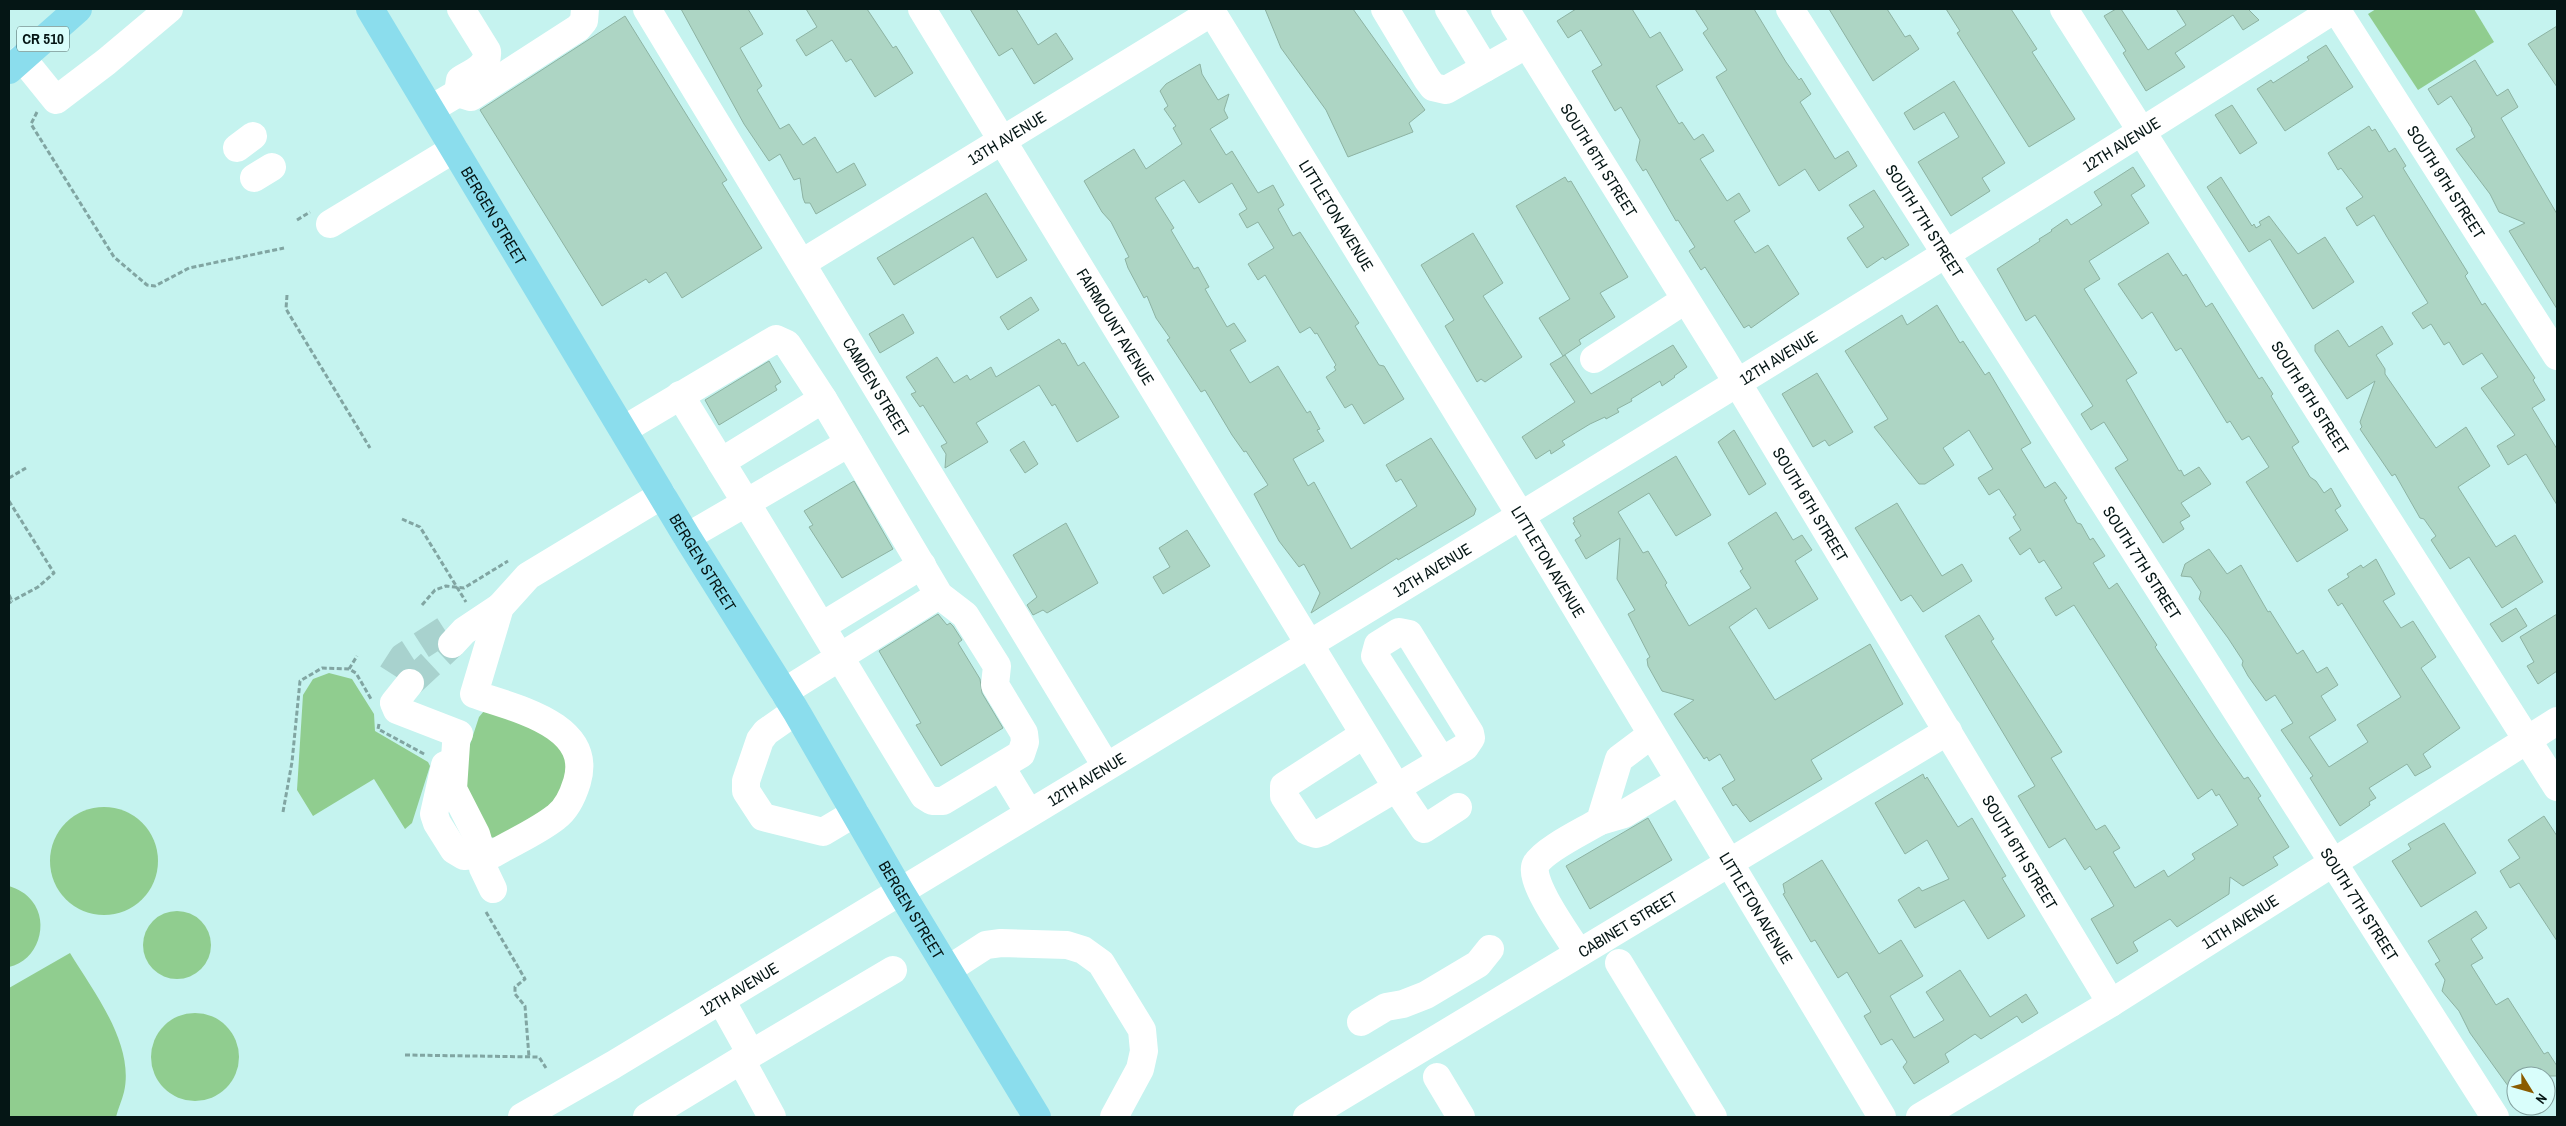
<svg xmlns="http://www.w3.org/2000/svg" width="2566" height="1126" font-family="'Archivo Narrow',sans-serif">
  <rect width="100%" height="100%" fill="#c5f3ef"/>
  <!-- green -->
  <g fill="#90cd8f">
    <path d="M2376 9H2474L2494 42 2418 90 2368 14Z"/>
    <path d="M329 673 352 679 374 714 375 731 428 762 430 766 412 823 405 829 374 779 313 816 297 790 303 695 313 679Z"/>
    <path d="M484 711C502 717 529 722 546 732 554 736 560 747 564 756 584 799 523 823 495 838L490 837 466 798 463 766 479 717Z"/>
    <circle cx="104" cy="861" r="54"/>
    <path d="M9 886C18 889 26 893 32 901 50 923 38 961 9 967Z"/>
    <circle cx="177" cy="945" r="34"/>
    <path d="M70 953C93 991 135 1044 124 1092 122 1100 118 1109 116 1117H9V988Z"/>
    <circle cx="195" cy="1057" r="44"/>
  </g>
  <!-- building -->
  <g fill="#add5c4" stroke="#8db3a3">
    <path d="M681 9H748L763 34 740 48 762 86 757 90 780 129 789 124 803 145 815 137 837 173 854 163 866 185 816 214 810 203H805L803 198 800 178 794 180 780 154 769 161 744 124Z"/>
    <path d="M806 9H867L893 48 896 46 913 73 875 97 851 59 846 62 832 40 806 56 796 40 817 27Z"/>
    <path d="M970 9H1016L1038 45 1056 33 1073 59 1034 84 1012 48 999 56Z"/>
    <path d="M1265 9H1353L1425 110 1409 123 1413 132 1348 157 1326 110 1281 48Z"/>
    <path d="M1576 9H1632L1650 38 1660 32 1683 70 1656 86 1679 124 1682 122 1694 140 1703 134 1714 151 1700 159 1727 201 1739 193 1750 211 1734 221 1755 253 1768 245 1799 294 1751 328 1749 325 1744 328 1705 267 1701 270 1689 251 1695 247 1678 220 1676 221 1646 169 1643 171 1636 160 1640 140 1621 107 1615 111 1592 71 1602 65 1581 30 1568 38 1557 21Z"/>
    <path d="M1695 9H1754L1786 62 1799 80 1801 78 1811 94 1800 102 1835 159 1848 151 1857 166 1819 191 1805 169 1779 186 1716 77 1727 70 1703 33 1708 29Z"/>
    <path d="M1829 9H1887L1905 37 1910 35 1919 49 1873 81Z"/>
    <path d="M1946 9H2011L2037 49 2032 52 2075 119 2029 147 1957 33 1960 31Z"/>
    <path d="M2116 9H2121L2148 50 2186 25 2176 9H2248L2259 20 2243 30 2233 15 2175 53 2185 67 2146 91 2123 53 2126 51 2104 16Z"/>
    <path d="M625 16 727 180 722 183 762 248 682 298 666 272 649 283 646 279 602 306 480 110Z"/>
    <path d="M2557 26V87L2528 44Z"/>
    <path d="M2326 45 2353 87 2285 131 2257 89 2271 80 2273 83 2309 60 2307 57Z"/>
    <path d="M2475 60 2497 96 2508 89 2518 107 2501 118 2557 214V309L2509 231 2525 223 2499 212 2490 194 2456 149 2475 137 2471 130 2472 129 2451 96 2438 105 2428 89Z"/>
    <path d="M1200 64 1202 74 1218 100 1229 94 1224 110 1228 118 1210 129 1226 155 1232 151 1258 193 1273 185 1284 205 1278 209 1293 236 1300 232 1359 323 1355 326 1379 365 1384 366 1404 399 1364 424 1352 404 1345 408 1326 377 1336 370 1334 367 1336 365 1317 333 1315 334 1310 327 1300 333 1265 275 1258 280 1248 264 1274 248 1258 222 1247 228 1239 214 1247 209 1232 183 1199 203 1184 180 1155 198 1174 228 1171 230 1194 269 1198 267 1209 287 1205 289 1227 327 1234 323 1246 341 1230 350 1250 383 1278 366 1307 413 1310 411 1320 429 1317 430 1324 441 1293 459 1308 486 1314 482 1351 549 1417 506 1401 479 1396 482 1386 465 1431 438 1476 509 1474 515 1398 560 1397 558 1311 613 1320 593 1304 564 1299 567 1279 541 1254 494 1268 485 1246 451 1244 452 1232 435 1205 390 1201 392 1167 340 1170 338 1156 318 1147 296 1144 298 1128 268 1125 259 1129 257 1111 222 1102 212 1084 181 1134 149 1146 169 1182 144 1173 128 1176 126 1164 109 1168 106 1160 91 1166 84Z"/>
    <path d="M1954 81 2005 163 1982 178 1990 191 1951 216 1918 162 1959 137 1944 112 1914 130 1904 113Z"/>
    <path d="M2232 105 2257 143 2240 154 2215 115Z"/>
    <path d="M2369 126 2372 131 2375 129 2389 152 2395 148 2406 166 2403 168 2468 273 2465 276 2482 305 2485 303 2535 378 2533 380 2545 400 2532 408 2557 449V505L2526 454 2508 465 2497 446 2515 435 2481 388 2498 377 2482 353 2463 365 2449 342 2444 345 2431 324 2423 329 2412 313 2428 303 2387 237 2374 215 2357 226 2346 208 2363 197 2341 168 2338 170 2328 153Z"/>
    <path d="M2133 167 2145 186 2131 195 2149 223 2089 261 2100 279 2084 289 2137 373 2126 380 2179 471 2181 470 2184 476 2199 467 2211 484 2181 503 2190 516 2180 522 2184 529 2163 543 2115 468 2128 460 2104 422 2091 430 2081 414 2093 406 2035 315 2026 321 1997 269 2040 241 2039 239 2052 231 2051 230 2067 219 2071 225 2102 205 2094 192Z"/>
    <path d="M1565 177 1568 182 1571 181 1628 277 1600 293 1615 317 1579 340 1581 344 1563 356 1539 318 1570 299 1516 206Z"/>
    <path d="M2221 177 2252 226 2254 224 2256 228 2261 225 2259 222 2269 216 2298 254 2325 237 2354 282 2313 309 2270 239 2249 252 2207 187Z"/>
    <path d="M1874 190 1909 245 1885 260 1883 257 1867 268 1847 238 1864 227 1849 205Z"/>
    <path d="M986 193 1027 260 997 278 973 237 894 285 877 258Z"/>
    <path d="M1473 233 1503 283 1483 296 1522 357 1485 382 1481 379 1477 382 1445 326 1454 320 1421 265Z"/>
    <path d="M2168 253 2183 276 2186 274 2206 307 2212 303 2259 379 2262 377 2273 394 2271 396 2299 442 2292 447 2310 477 2316 481 2324 493 2331 488 2341 506 2335 510 2348 530 2297 562 2246 482 2269 467 2249 436 2242 440 2230 421 2227 423 2181 348 2176 351 2152 312 2142 319 2118 284Z"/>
    <path d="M1031 297 1039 310 1008 330 1000 317Z"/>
    <path d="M1937 305 1960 343 1963 341 1985 375 1989 372 2008 404 2031 443 2021 449 2045 488 2055 482 2067 498 2064 500 2077 523 2081 524 2090 540 2093 538 2105 556 2093 563 2109 589 2117 583 2157 645 2155 647 2216 739 2244 779 2248 777 2261 796 2258 798 2289 847 2273 857 2278 865 2243 886 2230 877 2229 894 2177 927 2170 919 2133 942 2138 951 2117 964 2091 919 2114 906 2090 866 2085 870 2065 838 2049 848 2018 796 2035 786 1945 636 1979 615 1994 639 1991 641 2062 752 2051 758 2096 830 2105 825 2120 848 2113 852 2135 888 2164 870 2168 877 2195 859 2192 854 2238 825 2219 794 2216 796 2212 789 2198 799 2074 605 2056 616 2045 598 2062 588 2044 560 2039 563 2030 548 2020 555 2009 538 2021 530 2013 517 2016 515 1999 489 1989 495 1978 478 1993 469 1969 430 1943 448 1954 465 1925 484H1919L1874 427 1888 419 1845 351 1902 315 1907 325Z"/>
    <path d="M903 314 914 333 880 353 869 334Z"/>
    <path d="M2382 326 2393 344 2376 355 2385 369V374L2436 448 2466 427 2490 466 2458 487 2496 547 2515 535 2543 582 2502 608 2469 557 2450 569 2431 540 2436 536 2424 519 2420 518 2395 474 2392 476 2360 429 2362 427 2360 422 2375 381 2347 399 2315 351V345L2338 330 2349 347Z"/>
    <path d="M1059 339 1062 344 1065 343 1078 366 1084 362 1119 417 1077 442 1055 404 1052 406 1039 385 976 423 988 442 945 468 946 454 941 446 947 443 923 405 920 407 911 394 916 392 906 377 937 357 954 383 967 375 970 380 991 367 996 377Z"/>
    <path d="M1673 345 1687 367 1674 376 1675 377 1662 386 1660 381 1631 399 1632 401 1617 409 1619 412 1606 419 1605 417 1590 424 1562 441 1565 445 1551 454 1550 450 1536 459 1522 437 1575 402 1550 364 1565 355 1591 394Z"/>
    <path d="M769 361 781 382 775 386 777 390 719 425 705 400Z"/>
    <path d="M1817 373 1853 432 1829 446 1825 440 1813 447 1782 394Z"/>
    <path d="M1734 430 1766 484 1749 495 1718 442Z"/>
    <path d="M1024 441 1038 464 1025 473 1010 450Z"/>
    <path d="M1676 456 1711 515 1676 536 1649 493 1618 512 1643 553 1648 551 1667 583 1665 585 1689 626 1751 588 1740 571 1743 569 1728 543 1776 512 1793 540 1802 535 1812 550 1795 561 1818 599 1769 629 1756 608 1729 627 1775 700 1870 644 1903 704 1811 760 1822 779 1750 822 1736 804 1733 806 1722 788 1735 780 1720 754 1709 761 1707 757 1704 759 1674 714 1694 700 1662 691 1648 666 1647 659 1650 657 1628 614 1635 610 1617 579 1620 538 1586 559 1575 540 1581 536 1573 523 1575 522 1573 518Z"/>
    <path d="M854 481 893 549 842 578 809 527 813 525 804 511Z"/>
    <path d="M1897 503 1942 576 1962 564 1972 581 1923 612 1911 595 1901 601 1855 528Z"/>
    <path d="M1066 523 1098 583 1047 613 1043 610 1033 615 1027 605 1037 597 1013 555Z"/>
    <path d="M1187 530 1210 566 1163 594 1153 577 1170 567 1159 548Z"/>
    <path d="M2209 549 2227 574 2241 565 2268 612 2270 611 2297 654 2303 650 2317 673 2327 667 2338 685 2321 696 2336 720 2309 737 2329 767 2368 742 2357 725 2401 697 2342 603 2338 606 2328 590 2349 577 2347 574 2361 565 2363 568 2376 559 2395 594 2383 601 2401 628 2413 621 2436 657 2421 668 2460 728 2423 754 2431 767 2415 776 2407 764 2369 788 2376 798 2369 802 2370 805 2340 826 2310 778 2313 776 2281 730 2293 723 2275 695 2266 701 2248 676 2242 665 2243 661 2228 638 2199 599 2201 592 2191 577 2181 576 2185 564Z"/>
    <path d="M2516 608 2527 626 2502 642 2490 624Z"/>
    <path d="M938 614 947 625 950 623 953 626 962 640 958 643 980 679 982 693 1003 728 941 766 916 725 921 723 879 651Z"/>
    <path d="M2557 614V671L2538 684 2527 666 2534 662 2520 637Z"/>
    <path d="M1923 774 1925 779 1927 777 1958 827 1972 818 2006 876 2002 878 2025 916 1988 939 1964 900 1915 928 1898 900 1919 887 1922 891 1949 879 1927 840 1905 854 1875 803Z"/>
    <path d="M2544 816 2557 836V941L2519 883 2510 888 2500 871 2520 858 2508 840Z"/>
    <path d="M1648 818 1672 860 1590 909 1566 866Z"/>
    <path d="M2444 823 2476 873 2421 907 2392 861 2411 849 2408 844Z"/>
    <path d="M1822 860 1879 954 1901 940 1923 976 1890 996 1914 1038 1944 1020 1926 992 1960 970 1990 1017 2026 994 2038 1013 2022 1023 2017 1016 1981 1039 1975 1034 1945 1054 1949 1062 1914 1084 1903 1067 1907 1062 1892 1039 1881 1045 1864 1016 1871 1012 1847 972 1838 978 1815 940 1811 942 1783 894 1785 893 1783 884Z"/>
    <path d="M2476 911 2487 928 2471 939 2483 958 2471 965 2496 1005 2508 998 2544 1054 2548 1052 2557 1066V1076H2516V1097L2470 1033 2459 1011 2442 991 2445 980 2435 964 2440 961 2428 941Z"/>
  </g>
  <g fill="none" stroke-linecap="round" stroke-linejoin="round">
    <!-- minor-tunnel -->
    <g stroke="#a8d2ce" stroke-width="28" stroke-dasharray="28 14" stroke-linecap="butt">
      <path d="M392 674 403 657 445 630"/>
      <path d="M410 683 452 644"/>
    </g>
    <!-- path -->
    <g stroke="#81a5a2" stroke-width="3" stroke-dasharray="5 2.5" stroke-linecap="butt">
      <path d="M37 112 31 124 114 257 147 285 155 286 189 268 284 248"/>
      <path d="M297 220 310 212"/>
      <path d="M287 295 286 309 370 448"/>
      <path d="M9 478 26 468"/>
      <path d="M9 501 54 573 38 587 12 601"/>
      <path d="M402 519 420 527 466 602"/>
      <path d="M9 595 12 601 9 603"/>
      <path d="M422 605 435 590 446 586 464 588 508 561"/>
      <path d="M349 669 357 656"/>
      <path d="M379 724 378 729 426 755"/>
      <path d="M283 812 292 762 300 681 322 668 349 669 356 673 371 699"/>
      <path d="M486 912 525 979 515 987V994L525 1006 529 1057"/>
      <path d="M405 1055 539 1057 546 1068"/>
    </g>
    <!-- minor -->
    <g stroke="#fff" stroke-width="28">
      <path id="s1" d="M647 9 1106 766"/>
      <path id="s2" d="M922 9 1405 801 1424 829 1458 807"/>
      <path id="s3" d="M1210 9 1521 516 1882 1117"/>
      <path d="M1385 9 1427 79 1433 87 1446 90 1526 45"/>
      <path d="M1449 9 1485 68"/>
      <path id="s4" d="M1505 9 1723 359 2111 1003"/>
      <path id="s5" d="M1790 9 2495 1117"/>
      <path id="s6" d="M2064 9 2557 787"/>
      <path id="s7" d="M2336 9 2557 356"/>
      <path d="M22 58 56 100 106 62 169 9"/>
      <path d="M458 93 460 80C471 73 489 67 487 51L461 9"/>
      <path d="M431 109 458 93 471 97 578 28 584 21 585 9"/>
      <path d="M237 148 253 136"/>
      <path d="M254 178 272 167"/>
      <path d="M330 224 454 149"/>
      <path id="s8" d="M802 263 1212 12"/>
      <path d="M1594 359 1685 300"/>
      <path d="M680 395 721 462"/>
      <path d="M623 430 776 339 787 344 823 399"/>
      <path d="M687 537 849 443"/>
      <path d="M822 626 922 565"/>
      <path d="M452 644 464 631 500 607"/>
      <path d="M410 683 394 703 397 710 459 734"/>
      <path d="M784 692 939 595 965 615 997 666 995 685 1024 733 1025 742 1021 754 943 801H932L924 796C856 685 790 573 721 462L823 399 939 595"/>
      <path d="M796 711 766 732 760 740 746 781V791L763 817 823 832 855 813"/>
      <path d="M1363 735 1284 786V796L1307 831 1316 834 1322 832 1465 747 1471 738 1470 733 1409 634 1399 632 1378 645 1375 656 1442 761"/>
      <path d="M456 744 453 789 476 834 482 854H493C513 842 537 832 556 817 567 809 573 795 577 782 594 724 513 708 474 694L500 607 528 576 662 495"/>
      <path d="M445 765 434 814 437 823 454 850 464 856 482 854 483 868 493 889"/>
      <path d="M1001 767 1029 813"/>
      <path d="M1600 821 1624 814 1679 781"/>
      <path d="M1579 953C1569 937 1527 880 1536 864 1545 849 1584 831 1600 821L1619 759 1651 735"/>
      <path d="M1619 963 1713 1117"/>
      <path d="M949 969 986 945 1001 943 1067 945 1083 950 1101 963 1142 1030 1144 1051 1140 1069 1114 1117"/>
      <path d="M721 1000 751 1054 893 970"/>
      <path d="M1361 1022 1386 1007 1403 1004 1426 995 1478 964 1490 949"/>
      <path d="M741 1060 772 1117"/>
      <path d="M1437 1077 1461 1117"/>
      <path id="s9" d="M522 1117 613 1065C1189 717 1767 371 2335 9"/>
      <path d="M647 1117 751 1054"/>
      <path id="s10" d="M1307 1117 1948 731"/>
      <path id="s11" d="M1920 1117 2111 1003 2557 721"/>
    </g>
    <!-- major -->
    <g stroke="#8bdded" stroke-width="28">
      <path id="s12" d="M370 9 687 537 796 711 900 891 1037 1117"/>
      <path d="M9 70 78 9"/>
    </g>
  </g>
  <g text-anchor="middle" stroke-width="4.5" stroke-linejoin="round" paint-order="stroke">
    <!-- shield labels -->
    <rect fill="#d9fefb" stroke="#455c5a" stroke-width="1" x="17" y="26.5" width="52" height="25" rx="4"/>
    <g font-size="15" font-weight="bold" fill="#051615">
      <text x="43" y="44">CR 510</text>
    </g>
    <!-- street labels -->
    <g font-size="16" fill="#051615" stroke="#d9fefb">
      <text dy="6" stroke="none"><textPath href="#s8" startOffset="240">13TH AVENUE</textPath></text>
      <text dy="6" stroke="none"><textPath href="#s9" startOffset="1872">12TH AVENUE</textPath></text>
      <text dy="6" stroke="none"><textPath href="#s4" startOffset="178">SOUTH 6TH STREET</textPath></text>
      <text dy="6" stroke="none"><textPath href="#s7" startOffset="205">SOUTH 9TH STREET</textPath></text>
      <text dy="6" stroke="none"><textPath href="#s12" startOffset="241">BERGEN STREET</textPath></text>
      <text dy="6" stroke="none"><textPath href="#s3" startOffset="242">LITTLETON AVENUE</textPath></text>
      <text dy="6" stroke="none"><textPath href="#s5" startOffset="251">SOUTH 7TH STREET</textPath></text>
      <text dy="6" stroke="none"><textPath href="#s2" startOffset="372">FAIRMOUNT AVENUE</textPath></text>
      <text dy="6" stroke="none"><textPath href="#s9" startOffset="1468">12TH AVENUE</textPath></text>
      <text dy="6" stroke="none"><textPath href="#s1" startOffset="442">CAMDEN STREET</textPath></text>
      <text dy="6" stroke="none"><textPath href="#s6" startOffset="460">SOUTH 8TH STREET</textPath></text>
      <text dy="6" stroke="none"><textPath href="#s4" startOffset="582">SOUTH 6TH STREET</textPath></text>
      <text dy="6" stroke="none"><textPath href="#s3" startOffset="648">LITTLETON AVENUE</textPath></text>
      <text dy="6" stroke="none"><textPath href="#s12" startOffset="646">BERGEN STREET</textPath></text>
      <text dy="6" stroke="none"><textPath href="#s5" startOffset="656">SOUTH 7TH STREET</textPath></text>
      <text dy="6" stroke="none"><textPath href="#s9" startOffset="1062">12TH AVENUE</textPath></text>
      <text dy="6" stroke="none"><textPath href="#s9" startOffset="658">12TH AVENUE</textPath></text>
      <text dy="6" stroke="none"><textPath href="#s4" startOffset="988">SOUTH 6TH STREET</textPath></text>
      <text dy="6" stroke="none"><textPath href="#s5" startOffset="1061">SOUTH 7TH STREET</textPath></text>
      <text dy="6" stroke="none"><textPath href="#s3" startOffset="1052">LITTLETON AVENUE</textPath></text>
      <text dy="6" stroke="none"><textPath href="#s12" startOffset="1051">BERGEN STREET</textPath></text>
      <text dy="6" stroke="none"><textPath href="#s11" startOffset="375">11TH AVENUE</textPath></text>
      <text dy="6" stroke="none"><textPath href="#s10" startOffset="374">CABINET STREET</textPath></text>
      <text dy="6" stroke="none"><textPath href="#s9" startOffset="252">12TH AVENUE</textPath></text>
    </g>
  </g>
  <!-- border -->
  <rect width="2566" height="1126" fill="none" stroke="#051615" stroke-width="20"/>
  <!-- north arrow -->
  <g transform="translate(2531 1091) rotate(127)"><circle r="24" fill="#d9fefb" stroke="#84a19f"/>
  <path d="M0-4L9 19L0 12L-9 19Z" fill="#8a5c00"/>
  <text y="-8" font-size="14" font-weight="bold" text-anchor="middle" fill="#051615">N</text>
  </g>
</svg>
